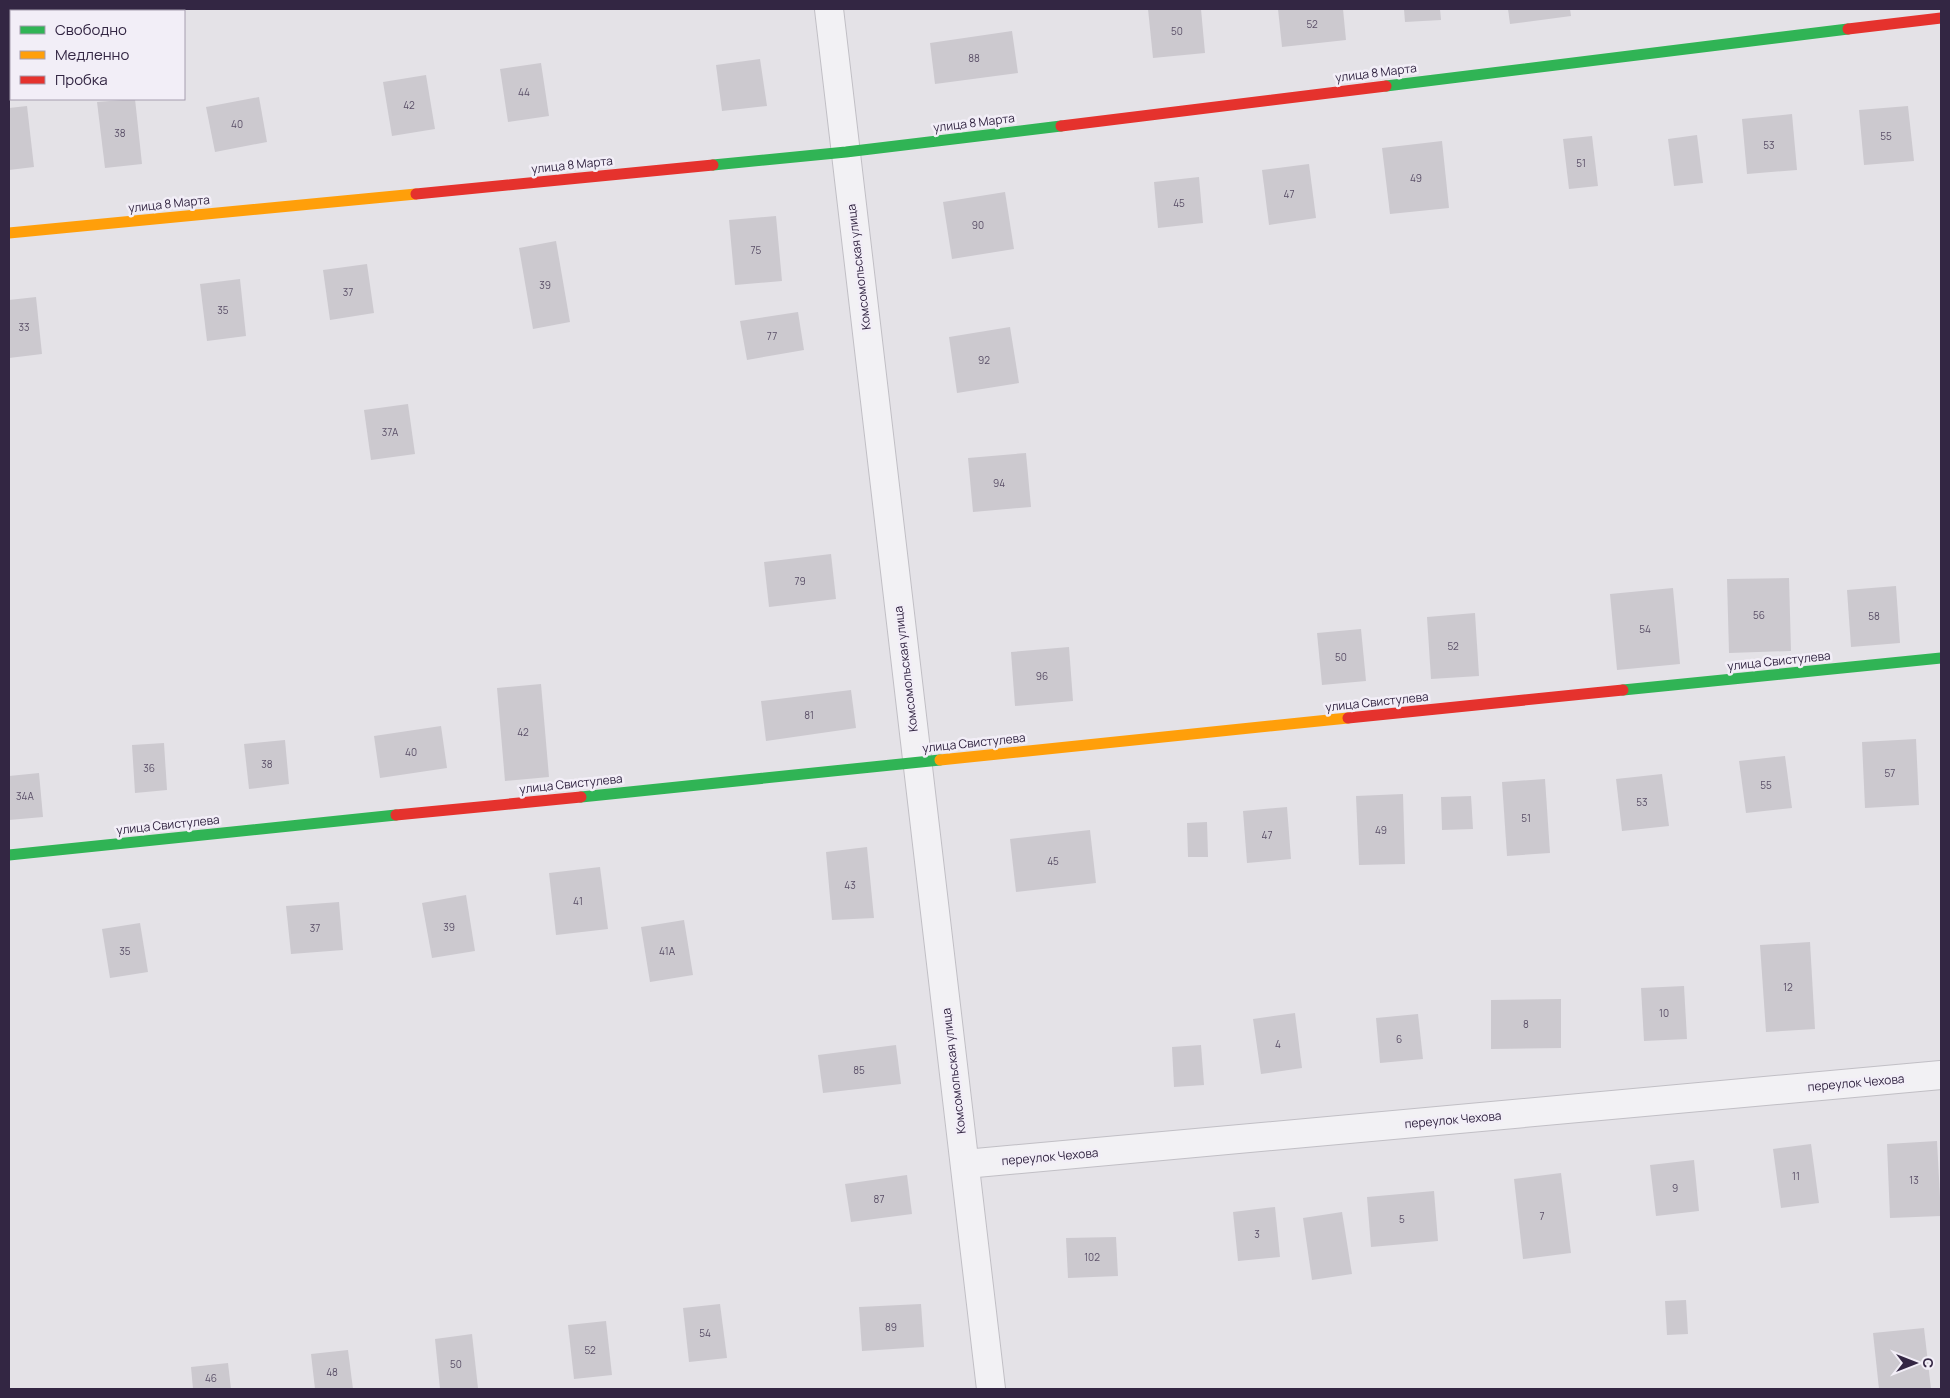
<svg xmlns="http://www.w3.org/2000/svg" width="1950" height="1398" font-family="Manrope,sans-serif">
  <rect width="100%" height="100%" fill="#e4e2e7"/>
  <!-- building -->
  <g fill="#ccc9cf">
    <path d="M1148 9H1201L1205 53 1153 58Z"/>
    <path d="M1278 9H1343L1346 40 1282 47Z"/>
    <path d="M1404 9H1440L1441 20 1405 22Z"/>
    <path d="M1508 9H1570L1571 16 1510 24Z"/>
    <path d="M1012 31 1018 73 935 84 930 43Z"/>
    <path d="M760 59 767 106 722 111 716 65Z"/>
    <path d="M541 63 549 116 508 122 500 69Z"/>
    <path d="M426 75 435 129 392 136 383 82Z"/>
    <path d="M259 97 267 142 215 152 206 107Z"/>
    <path d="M135 99 142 164 105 168 97 102Z"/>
    <path d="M27 106 34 167 9 170V108Z"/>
    <path d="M1908 106 1914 161 1864 165 1859 110Z"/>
    <path d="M1792 114 1797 170 1747 174 1742 119Z"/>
    <path d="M1697 135 1703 183 1674 186 1668 139Z"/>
    <path d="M1592 136 1598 186 1569 189 1563 139Z"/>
    <path d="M1442 141 1449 208 1390 214 1382 148Z"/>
    <path d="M1309 164 1316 218 1269 225 1262 170Z"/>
    <path d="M1199 177 1203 223 1158 228 1154 182Z"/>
    <path d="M1005 192 1014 249 952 259 943 202Z"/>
    <path d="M776 216 782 281 735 285 729 220Z"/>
    <path d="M556 241 570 322 533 329 519 248Z"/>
    <path d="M367 264 374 313 330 320 323 270Z"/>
    <path d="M240 279 246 336 207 341 200 284Z"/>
    <path d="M36 297 42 354 9 358V300Z"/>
    <path d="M798 312 804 350 747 360 740 321Z"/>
    <path d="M1010 327 1019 383 957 393 949 337Z"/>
    <path d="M408 404 415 454 371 460 364 410Z"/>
    <path d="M1026 453 1031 507 973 512 968 458Z"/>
    <path d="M831 554 836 599 769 607 764 562Z"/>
    <path d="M1789 578 1791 651 1729 653 1727 579Z"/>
    <path d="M1896 586 1900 643 1851 647 1847 590Z"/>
    <path d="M1673 588 1680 664 1617 670 1610 594Z"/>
    <path d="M1475 613 1479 676 1431 679 1427 617Z"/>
    <path d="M1361 629 1366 681 1322 685 1317 633Z"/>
    <path d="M1069 647 1073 701 1015 706 1011 652Z"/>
    <path d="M541 684 549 777 505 781 497 688Z"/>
    <path d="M851 690 856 728 766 741 761 701Z"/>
    <path d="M441 726 447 768 380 778 374 736Z"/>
    <path d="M1916 739 1919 805 1865 808 1862 742Z"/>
    <path d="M285 740 289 784 249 789 244 744Z"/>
    <path d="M164 743 167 790 135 793 132 745Z"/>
    <path d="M1785 756 1792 808 1746 813 1739 761Z"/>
    <path d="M39 773 43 817 9 820V776Z"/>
    <path d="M1662 774 1669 826 1622 831 1616 779Z"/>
    <path d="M1545 779 1550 853 1507 856 1502 782Z"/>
    <path d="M1403 794 1405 864 1359 865 1356 796Z"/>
    <path d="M1471 796 1473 829 1442 830 1441 797Z"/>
    <path d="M1287 807 1291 859 1247 863 1243 811Z"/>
    <path d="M1207 822 1208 857H1188L1187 823Z"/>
    <path d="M1090 830 1096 883 1016 892 1010 839Z"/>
    <path d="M867 847 874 918 832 920 826 852Z"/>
    <path d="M600 867 608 929 556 935 549 873Z"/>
    <path d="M466 895 475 951 432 958 422 903Z"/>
    <path d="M339 902 343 950 291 954 286 906Z"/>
    <path d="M684 920 693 975 650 982 641 927Z"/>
    <path d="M140 923 148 972 110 978 102 929Z"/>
    <path d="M1810 942 1815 1029 1766 1032 1760 945Z"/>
    <path d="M1684 986 1687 1039 1644 1041 1641 988Z"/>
    <path d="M1561 999V1048L1491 1049V1000Z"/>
    <path d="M1295 1013 1302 1068 1261 1074 1253 1019Z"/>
    <path d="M1418 1014 1423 1059 1380 1063 1376 1018Z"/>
    <path d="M896 1045 901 1084 823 1093 818 1055Z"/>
    <path d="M1201 1045 1204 1085 1174 1087 1172 1047Z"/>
    <path d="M1937 1141 1941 1216 1890 1218 1887 1144Z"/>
    <path d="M1811 1144 1819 1203 1781 1208 1773 1149Z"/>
    <path d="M1694 1160 1699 1211 1656 1216 1650 1165Z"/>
    <path d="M1561 1173 1571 1253 1523 1259 1514 1179Z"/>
    <path d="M907 1175 912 1214 851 1222 845 1184Z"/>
    <path d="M1434 1191 1438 1241 1371 1247 1367 1197Z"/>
    <path d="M1275 1207 1280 1257 1238 1261 1233 1212Z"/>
    <path d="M1342 1212 1352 1274 1312 1280 1303 1218Z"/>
    <path d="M1116 1237 1118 1276 1068 1278 1066 1238Z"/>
    <path d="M1686 1300 1688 1334 1667 1335 1665 1301Z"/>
    <path d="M720 1304 727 1358 689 1362 683 1308Z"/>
    <path d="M921 1304 924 1347 862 1351 859 1307Z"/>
    <path d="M606 1321 612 1375 574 1379 568 1325Z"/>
    <path d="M1924 1328 1931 1389H1879L1873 1333Z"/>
    <path d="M472 1334 478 1388 440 1389 435 1339Z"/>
    <path d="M348 1350 353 1389H315L311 1354Z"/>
    <path d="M228 1363 231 1389H193L191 1367Z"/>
  </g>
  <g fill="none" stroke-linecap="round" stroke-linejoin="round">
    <defs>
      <g id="street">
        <path d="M829 9 991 1389"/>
        <path d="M965 1164 1941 1075"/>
      </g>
    </defs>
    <!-- street casing -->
    <use href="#street" stroke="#c1bfc5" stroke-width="30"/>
    <!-- street -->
    <use href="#street" stroke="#f2f1f4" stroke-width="28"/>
    <!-- fast -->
    <g stroke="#30b455" stroke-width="11">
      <path d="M1386 86 1848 29"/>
      <path d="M713 165 846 152 1061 126"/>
      <path d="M1623 690 1941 658"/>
      <path d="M581 797 940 760"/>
      <path d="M9 855 396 815"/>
    </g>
    <!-- slow -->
    <g stroke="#ff9f0a" stroke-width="11">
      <path d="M9 233 416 194"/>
      <path d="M940 760 1348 718"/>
    </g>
    <!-- jam -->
    <g stroke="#e5322d" stroke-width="11">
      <path d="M1848 29 1941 18"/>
      <path d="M1061 126 1386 86"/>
      <path d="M416 194 713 165"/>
      <path d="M1348 718 1623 690"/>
      <path d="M396 815 581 797"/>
    </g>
  </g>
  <g text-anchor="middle" stroke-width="5" stroke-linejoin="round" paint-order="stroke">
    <!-- number labels -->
    <g font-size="10" fill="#5b5068">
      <text x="1312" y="28">52</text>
      <text x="1177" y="35">50</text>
      <text x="974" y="62">88</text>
      <text x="524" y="96">44</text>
      <text x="409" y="109">42</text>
      <text x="237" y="128">40</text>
      <text x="120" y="137">38</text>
      <text x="1886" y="140">55</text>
      <text x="1769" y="149">53</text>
      <text x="1581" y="167">51</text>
      <text x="1416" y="182">49</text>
      <text x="1289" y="198">47</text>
      <text x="1179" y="207">45</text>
      <text x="978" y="229">90</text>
      <text x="756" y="254">75</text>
      <text x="545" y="289">39</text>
      <text x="348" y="296">37</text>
      <text x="223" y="314">35</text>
      <text x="24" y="331">33</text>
      <text x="772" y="340">77</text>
      <text x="984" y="364">92</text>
      <text x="390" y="436">37А</text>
      <text x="999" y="487">94</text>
      <text x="800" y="585">79</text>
      <text x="1759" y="619">56</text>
      <text x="1874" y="620">58</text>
      <text x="1645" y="633">54</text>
      <text x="1453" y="650">52</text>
      <text x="1341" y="661">50</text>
      <text x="1042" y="680">96</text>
      <text x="809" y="719">81</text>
      <text x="523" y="736">42</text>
      <text x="411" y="756">40</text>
      <text x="267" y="768">38</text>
      <text x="149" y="772">36</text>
      <text x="1890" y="777">57</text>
      <text x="1766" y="789">55</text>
      <text x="25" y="800">34А</text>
      <text x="1642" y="806">53</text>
      <text x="1526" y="822">51</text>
      <text x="1381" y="834">49</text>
      <text x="1267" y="839">47</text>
      <text x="1053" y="865">45</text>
      <text x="850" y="889">43</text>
      <text x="578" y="905">41</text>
      <text x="449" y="931">39</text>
      <text x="315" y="932">37</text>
      <text x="125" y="955">35</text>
      <text x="667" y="955">41А</text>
      <text x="1788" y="991">12</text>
      <text x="1664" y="1017">10</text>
      <text x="1526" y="1028">8</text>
      <text x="1399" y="1043">6</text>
      <text x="1278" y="1048">4</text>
      <text x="859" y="1074">85</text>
      <text x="1796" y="1180">11</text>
      <text x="1914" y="1184">13</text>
      <text x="1675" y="1192">9</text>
      <text x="879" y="1203">87</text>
      <text x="1542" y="1220">7</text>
      <text x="1402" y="1223">5</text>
      <text x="1257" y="1238">3</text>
      <text x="1092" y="1261">102</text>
      <text x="891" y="1331">89</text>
      <text x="705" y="1337">54</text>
      <text x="590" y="1354">52</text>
      <text x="456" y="1368">50</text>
      <text x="332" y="1376">48</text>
      <text x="211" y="1382">46</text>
    </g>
    <!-- street labels -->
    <g font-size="12" fill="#332643" stroke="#f2eef7">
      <text transform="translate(1376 73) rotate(-7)" y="4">улица 8 Марта</text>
      <text transform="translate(974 123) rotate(-7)" y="4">улица 8 Марта</text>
      <text transform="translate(572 165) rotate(-6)" y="4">улица 8 Марта</text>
      <text transform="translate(169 204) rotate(-6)" y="4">улица 8 Марта</text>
      <text transform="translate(859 267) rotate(-97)" y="4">Комсомольская улица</text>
      <text transform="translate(1779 661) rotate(-6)" y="4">улица Свистулева</text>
      <text transform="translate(906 669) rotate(-97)" y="4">Комсомольская улица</text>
      <text transform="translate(1377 702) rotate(-6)" y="4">улица Свистулева</text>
      <text transform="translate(974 743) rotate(-6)" y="4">улица Свистулева</text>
      <text transform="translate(571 784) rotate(-6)" y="4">улица Свистулева</text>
      <text transform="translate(168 825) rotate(-6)" y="4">улица Свистулева</text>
      <text transform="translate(954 1071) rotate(-97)" y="4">Комсомольская улица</text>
      <text transform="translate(1856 1083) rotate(-5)" y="4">переулок Чехова</text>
      <text transform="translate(1453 1120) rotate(-5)" y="4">переулок Чехова</text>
      <text transform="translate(1050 1157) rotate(-5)" y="4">переулок Чехова</text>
    </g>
  </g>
  <!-- border -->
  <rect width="1950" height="1398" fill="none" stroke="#332643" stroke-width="20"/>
  <!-- legend -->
  <rect x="10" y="10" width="175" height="90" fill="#f2eef7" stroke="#a69eaf"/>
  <rect x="20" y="26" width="25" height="8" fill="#30b455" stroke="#a69eaf"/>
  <text x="55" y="35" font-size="15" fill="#332643">Свободно</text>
  <rect x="20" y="51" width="25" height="8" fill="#ff9f0a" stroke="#a69eaf"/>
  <text x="55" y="60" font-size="15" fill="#332643">Медленно</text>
  <rect x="20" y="76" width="25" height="8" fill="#e5322d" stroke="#a69eaf"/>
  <text x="55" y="85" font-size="15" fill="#332643">Пробка</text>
  <!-- north arrow -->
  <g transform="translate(1915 1363) rotate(90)" stroke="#f2eef7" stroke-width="4" paint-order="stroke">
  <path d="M0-4L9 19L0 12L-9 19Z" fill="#332643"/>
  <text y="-8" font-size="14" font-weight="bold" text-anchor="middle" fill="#332643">С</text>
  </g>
</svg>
